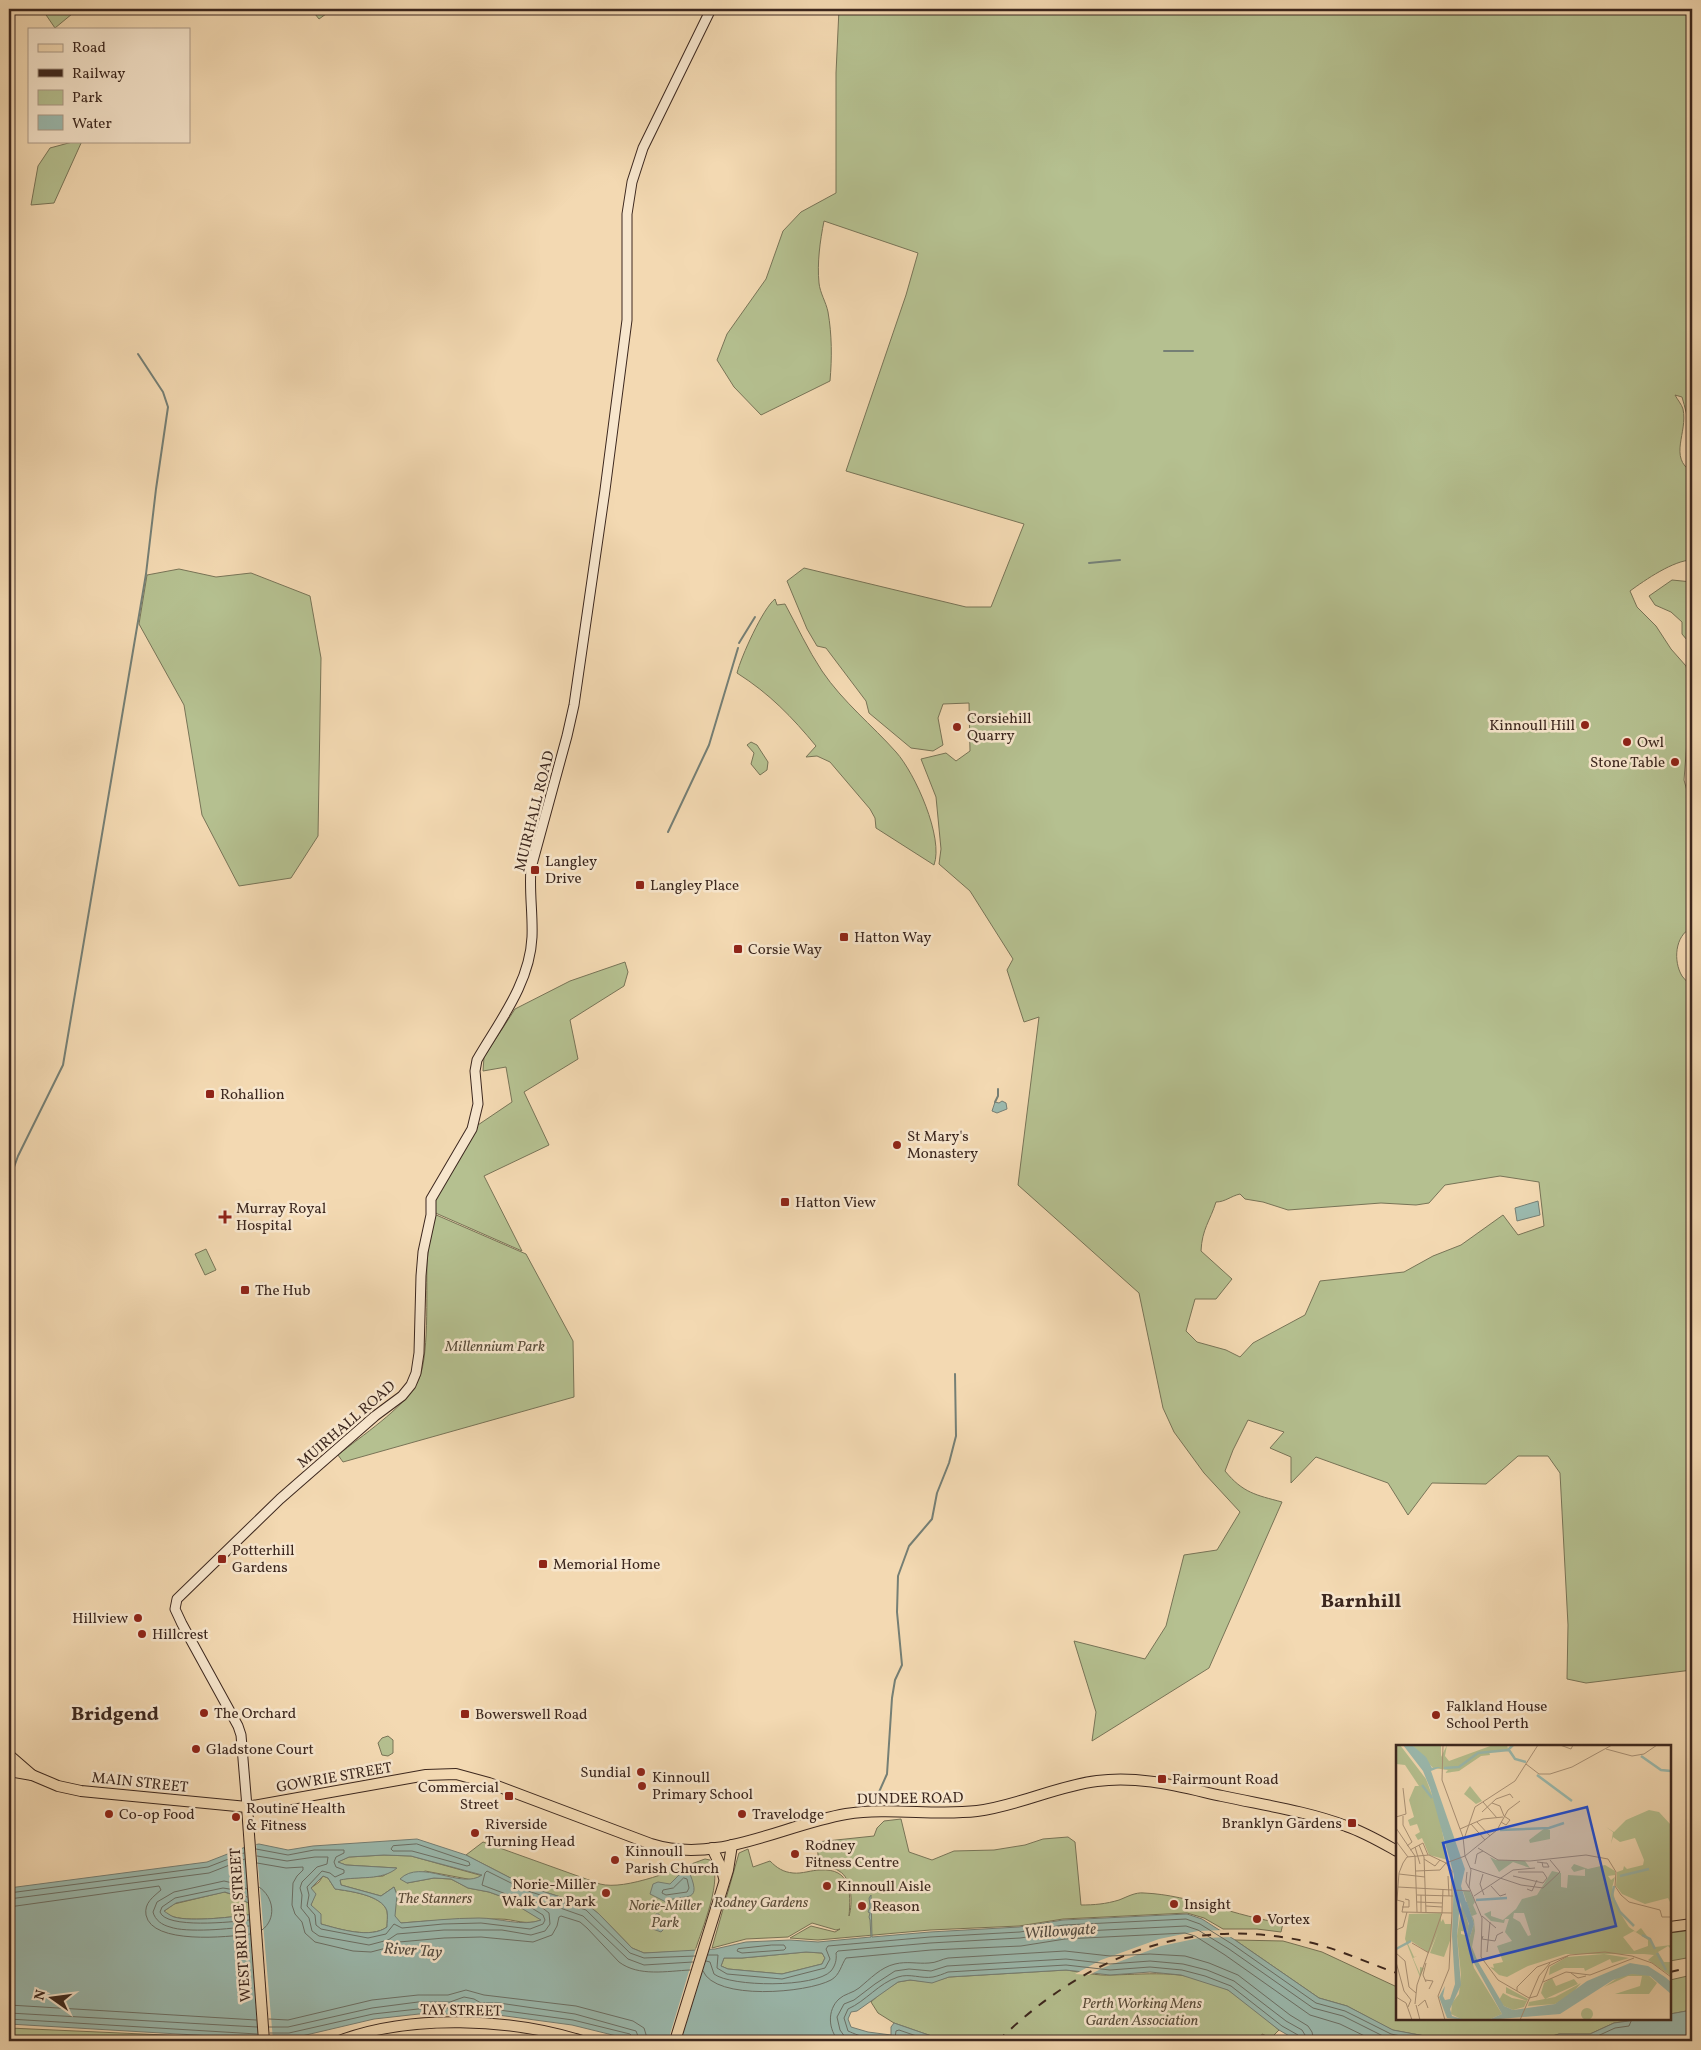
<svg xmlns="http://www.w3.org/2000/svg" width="1701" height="2050" font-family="Vollkorn,serif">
  <rect width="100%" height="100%" fill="#f3d9b2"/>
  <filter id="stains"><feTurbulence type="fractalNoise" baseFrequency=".004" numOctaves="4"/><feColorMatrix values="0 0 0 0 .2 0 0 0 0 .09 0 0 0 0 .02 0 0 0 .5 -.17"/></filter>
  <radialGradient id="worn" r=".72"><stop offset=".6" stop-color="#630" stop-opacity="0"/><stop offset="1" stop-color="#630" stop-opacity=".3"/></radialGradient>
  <!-- green -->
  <g fill="#b5c090" stroke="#787457" fill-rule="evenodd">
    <path d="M42 9H78L55 28Z"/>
    <path d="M311 9H333L319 19Z"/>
    <path d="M839 9H1692V461L1688 456C1692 434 1688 418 1682 397L1675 395C1677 399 1682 405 1683 409 1688 433 1668 457 1692 472V560C1674 560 1645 580 1630 591L1637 607 1656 626 1671 649 1686 666 1691 689 1684 780 1692 809 1691 928C1675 936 1673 961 1682 976 1685 980 1690 984 1692 988 1695 995 1692 1040 1692 1051L1689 1053 1690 1058 1692 1060V1670L1586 1683 1567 1679 1568 1625 1560 1473 1548 1456H1518L1486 1484 1432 1483 1408 1515 1388 1483 1316 1457 1291 1483V1457L1270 1448 1284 1432 1248 1420 1233 1450 1225 1471C1243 1493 1256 1495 1282 1502L1209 1668 1092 1741 1096 1712 1074 1641 1145 1659 1166 1626 1184 1555 1217 1550 1240 1512 1204 1473 1174 1432 1163 1408 1139 1293 1018 1185 1039 1017 1024 1022 1007 970 1013 959 970 891 939 864 941 849 936 797 921 759 946 753 956 761 970 751 969 703 943 704 938 718 943 745 933 751 911 748 869 713 866 701 826 648 817 646 807 629 787 581 804 568 966 607H991L1024 524 846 471 906 295 918 253 824 221C820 241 817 263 819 283 820 293 826 302 828 312 832 335 832 358 830 381L761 415 734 387 717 360 727 334 766 279 783 231 801 212 836 193V73ZM1500 1176 1539 1182 1544 1226 1518 1235 1503 1215 1461 1245 1433 1256 1404 1272 1320 1281 1305 1315 1253 1343 1240 1357 1226 1350 1197 1342 1186 1331 1195 1299H1216L1232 1279 1201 1251C1202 1229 1210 1221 1216 1202 1225 1202 1231 1196 1240 1194L1245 1199 1263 1202 1288 1210 1381 1203 1416 1205 1429 1203 1445 1185Z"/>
    <path d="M76 141H82L54 203 31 205 38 166 50 148Z"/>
    <path d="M179 569 216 577 251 573 310 596 321 658 318 836 291 878 239 886 202 815 184 705 139 624 147 575Z"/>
    <path d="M1672 580 1692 582V646L1682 634V622L1671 612 1655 605 1649 596Z"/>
    <path d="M775 599 777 605 785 604C797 626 808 650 822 671 843 702 872 725 896 752 915 773 944 838 934 865L876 828 875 818 870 809 830 762 817 756 806 757 816 746C792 717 770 694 737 673 741 657 763 608 775 599Z"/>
    <path d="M751 742 757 745 768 762 767 770 760 775 751 764 754 753 747 745Z"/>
    <path d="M625 962 628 972 624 986 570 1020 578 1059 524 1092 549 1145 484 1176 522 1251 431 1211V1199L472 1129 512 1102 506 1067 483 1071 484 1057 515 1009 570 981Z"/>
    <path d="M434 1214 526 1254 573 1341 574 1397 343 1462 338 1455C361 1436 403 1409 417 1383 430 1361 426 1291 427 1263 428 1246 431 1230 434 1214Z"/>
    <path d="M206 1249 216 1270 205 1275 195 1254Z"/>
    <path d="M388 1736 393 1740V1753L388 1756 382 1755 378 1743 382 1738Z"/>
    <path d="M901 1819 909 1852 932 1860 954 1851 994 1850 1025 1845 1043 1839 1068 1837 1075 1842 1081 1905C1094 1905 1106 1904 1119 1900 1127 1897 1135 1892 1144 1893 1192 1895 1236 1917 1283 1923L1281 1932 1257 1929H1223L1204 1918 1187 1913 1063 1919 1019 1926 930 1930 818 1940 790 1938 811 1926 835 1932 840 1929 836 1930 812 1923 788 1937 746 1939 712 1948 739 1853 748 1849 753 1867 770 1861C777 1868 783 1872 793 1873 802 1874 812 1870 820 1870 851 1868 851 1892 849 1916 853 1903 852 1878 839 1871 834 1867 825 1868 819 1867L817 1842 874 1836 877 1828 884 1821Z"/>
    <path d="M483 1842 600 1884C626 1891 679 1868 705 1859L710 1860C725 1876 701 1931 695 1951L644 1953 632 1948 599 1914 589 1906 526 1886 466 1855Z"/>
    <path d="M384 1855 411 1856 483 1876 473 1880 425 1871 407 1883 434 1878 451 1879 468 1888 489 1892 503 1897 542 1920C524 1926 516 1919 499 1919 465 1919 435 1920 401 1923L394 1916 397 1895 394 1887 381 1896 341 1885 340 1879 383 1876 396 1868 346 1865 337 1862 349 1857Z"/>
    <path d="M323 1876 328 1878 335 1889C349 1891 382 1895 387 1911 388 1916 387 1923 387 1927 371 1939 339 1929 321 1924L320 1919 311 1905 313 1899 311 1888 319 1882Z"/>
    <path d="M224 1892 234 1895 252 1905 253 1914C234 1917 192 1922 174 1917 170 1916 167 1913 163 1912L174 1904Z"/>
    <path d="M1692 1930V1957L1670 1961V1933Z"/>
    <path d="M1235 1940 1283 1941 1322 1952 1397 1987V2019H1643L1614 2023 1590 2034H1559L1536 2041 1513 2039 1495 2041 1441 2039 1392 2030 1347 2006 1319 1998Z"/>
    <path d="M806 1952 822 1953 825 1958 822 1964 782 1974 728 1969 721 1966 724 1958H742Z"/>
    <path d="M1066 1970C1081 1972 1097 1976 1112 1975 1153 1974 1189 1969 1228 1990 1247 2001 1263 2017 1279 2030L1271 2038 1262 2034 1260 2041H946L894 2023 878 2013 871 2002 881 1993 898 1982 910 1980 932 1982 949 1977Z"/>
    <path d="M1692 1975V2010L1670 2014V1980Z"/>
    <path d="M9 2028 187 2036 240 2041H9Z"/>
  </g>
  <!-- water -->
  <g fill="#9bbaaf" stroke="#757f75" fill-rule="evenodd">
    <path d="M1002 1101 1006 1103 1007 1109 997 1113 992 1111 995 1102 999 1103Z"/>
    <path d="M1538 1201 1540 1215 1517 1221 1515 1208Z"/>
    <path d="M417 1839 466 1855 526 1886 589 1906 599 1914 632 1948 644 1953 715 1949 746 1942 790 1940 818 1942 871 1937 870 1920 869 1917 870 1913 868 1912 870 1907 869 1898 871 1895 872 1937 930 1932 1019 1927 1063 1920 1187 1914 1202 1919 1235 1940 1319 1998 1347 2006 1393 2030 1441 2039 1475 2041H1298L1279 2030 1228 1990 1181 1975 1150 1972 1110 1975 1066 1970 949 1977 932 1983 910 1980 898 1982 857 2011 851 2012 848 2019 851 2027 868 2032 891 2035V2027L894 2023 946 2041H637L572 2025 498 2015 475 2014 471 2010 464 2009 454 2014H419L374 2019 289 2039H263L9 2024V1888L207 1862 248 1846 259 1844 288 1850 313 1846ZM384 1855 411 1856 482 1875C461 1890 421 1858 400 1879L407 1883 434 1878 451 1879 468 1888 489 1892 503 1897 541 1920C522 1927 500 1918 479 1918 453 1918 427 1921 401 1923L395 1916 397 1895 394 1887 381 1896 341 1885 340 1880C358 1876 382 1881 397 1868L346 1865 338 1862 349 1857ZM323 1876 328 1878 335 1889C349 1891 382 1895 387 1911 388 1916 387 1923 387 1927 371 1939 339 1929 321 1924V1914L311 1905 316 1894 311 1888ZM225 1892 234 1895 252 1905 253 1914C234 1917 192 1922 174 1917 171 1916 167 1913 164 1911L176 1903ZM806 1952 822 1953 825 1958 822 1964 782 1974 728 1969 721 1966 724 1958H742Z"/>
    <path d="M684 1873 690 1874C703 1906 682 1892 666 1902L650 1894 653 1884 658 1882 670 1884 679 1875Z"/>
    <path d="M656 1914H659L660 1925 664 1929 661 1932 650 1928Z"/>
    <path d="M1692 2010V2041H1536L1559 2034H1590L1614 2023 1643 2019H1670V2014Z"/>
  </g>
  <!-- pier -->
  <g fill="#f3d9b2">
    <path d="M256 1842 273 2040 264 2041 246 1844Z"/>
    <path d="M1224 1930 1236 1937 1199 1938 1161 1946 1105 1967 1089 1975 1075 1974 1101 1960 1159 1939 1198 1931Z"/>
    <path d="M710 1947 681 2041H668L696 1948Z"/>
  </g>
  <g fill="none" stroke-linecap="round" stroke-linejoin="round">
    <!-- shore -->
    <g stroke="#6c7066" stroke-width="1">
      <path d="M417 1844 464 1860 469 1862 470 1865 467 1866 412 1851H393L391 1849 393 1846Z"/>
      <path d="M256 1849 288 1855 314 1850H344V1853L336 1857 334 1862 336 1867 344 1870V1873L335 1877 330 1873 322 1871 307 1887 309 1895 307 1906 315 1915 316 1925 321 1929 368 1938 386 1934 394 1924 402 1928 443 1924 481 1923 530 1929 543 1924 545 1920 543 1915 514 1897 482 1885 485 1873 487 1871 525 1890 586 1910 630 1953 644 1958 695 1956"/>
      <path d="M257 1856 287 1861 315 1857H328L327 1864 317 1867 302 1882 300 1888 302 1895 301 1908 309 1918 312 1931 319 1936 369 1945 388 1940 397 1934 444 1930H502L531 1935 545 1931 550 1924 549 1913 540 1906 543 1902 583 1916 628 1959 644 1965 693 1962"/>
      <path d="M257 1863 286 1868 303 1867V1870L297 1876 293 1883 292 1905 295 1914 302 1922 305 1933 315 1942 353 1951 371 1952 390 1947 399 1942 444 1938 481 1937 533 1942 552 1935 557 1926 559 1917 561 1916 580 1922 587 1928 619 1962C639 1977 667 1971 690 1970"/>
      <path d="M684 1878 687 1879 689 1888 687 1892 666 1895 662 1893 663 1890 673 1888Z"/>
      <path d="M259 1887C274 1897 277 1919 262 1930"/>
      <path d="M247 1889 237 1884 224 1881 174 1892 157 1902 153 1912C155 1920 162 1925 170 1927 186 1933 232 1929 249 1926"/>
      <path d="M9 1893 208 1867 244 1853"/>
      <path d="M247 1897 236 1890 223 1888 175 1898 162 1907 160 1912C166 1929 232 1922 249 1920"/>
      <path d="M9 1899 209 1873 245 1859"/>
      <path d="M9 1907 159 1886 161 1890C153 1897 144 1903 146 1915 152 1945 228 1937 250 1934"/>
      <path d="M772 1945H784L786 1948 784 1950 742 1953 737 1951 738 1949Z"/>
      <path d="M708 1955H718L717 1968 727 1974 782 1979 825 1968 830 1959 826 1949 828 1946 930 1937 1020 1932 1064 1925 1186 1919 1200 1924 1232 1944 1316 2003 1345 2011 1391 2034 1425 2041"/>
      <path d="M706 1961 710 1962 714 1974C731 1987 815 1988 831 1971 835 1966 837 1960 836 1953L838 1951 930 1943 1020 1938 1064 1932 1186 1926 1198 1930 1229 1949 1313 2008 1343 2016 1393 2041"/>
      <path d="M703 1971C715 2001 807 1993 831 1980 840 1975 841 1965 846 1958L931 1950 1021 1946 1065 1939 1185 1933 1195 1936 1225 1955 1310 2015 1340 2024 1375 2041"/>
      <path d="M9 2005 256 2020"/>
      <path d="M9 2013 257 2027"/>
      <path d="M9 2019 257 2034"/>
      <path d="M269 2019 288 2020 372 2000 418 1995H448L466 1990 484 1995 576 2006 633 2021 644 2028 648 2041"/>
      <path d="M269 2027H288L372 2008 418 2002H450L464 1997 474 1999 481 2003H499L575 2014 636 2031 640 2041"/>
      <path d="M270 2033H289L373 2014 418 2009 452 2008 464 2004 473 2005 478 2009 499 2010 573 2020 630 2034 633 2037 634 2041"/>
      <path d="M839 2041C828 2030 827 2010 839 1999 844 1994 853 1993 859 1988 870 1979 881 1967 895 1964 907 1961 917 1964 929 1963 936 1963 942 1959 948 1958L1065 1951 1110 1956 1150 1954 1185 1956 1209 1963 1238 1975 1290 2015 1308 2026 1312 2032 1314 2041"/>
      <path d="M858 2041 845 2037 840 2030 837 2017 844 2004 854 2000 875 1984 895 1971 909 1969 931 1971 947 1966 1066 1959 1110 1964 1150 1961 1183 1964 1207 1970 1234 1981 1286 2021 1302 2030 1305 2035 1306 2041"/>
      <path d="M931 2041 899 2030 896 2031 895 2038C883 2045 859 2036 848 2031L844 2018 848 2009C866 2001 879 1983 898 1977 910 1973 921 1979 933 1977 938 1976 943 1974 948 1972L1066 1965 1110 1970 1150 1967 1182 1970 1205 1976 1231 1986 1282 2026 1298 2035 1300 2041"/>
      <path d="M1553 2041 1560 2039H1591L1615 2028 1629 2026 1632 2019"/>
    </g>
    <!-- stream -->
    <g stroke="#757f75" stroke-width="2">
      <path d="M1164 351H1193"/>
      <path d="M1089 563 1120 560"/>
      <path d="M739 643 755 617"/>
      <path d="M668 832 709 745 738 648"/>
      <path d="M995 1102 998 1096V1089"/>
      <path d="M9 1181 18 1156 63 1065 146 574 156 489 168 407 163 392 138 354"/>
      <path d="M9 1223 13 1248"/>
      <path d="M875 1801 887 1774 892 1698 895 1680 902 1665 897 1612 898 1576 909 1546 932 1519 937 1493 949 1463 956 1436 955 1374"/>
    </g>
    <defs>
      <path id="secondary" d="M247 1807 241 1735 238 1726 182 1624 175 1609 177 1599 280 1499 375 1416 402 1396 411 1385 416 1373 419 1353 421 1276 423 1252 431 1215V1199L472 1129 478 1104 475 1071 477 1060C499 1022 530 983 532 937 533 914 529 891 531 868L567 736 574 705 605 490 627 320V214L632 182 643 148 711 9"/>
      <g id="primary">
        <path d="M9 1755 32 1775"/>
        <path d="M9 1771 32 1775 58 1786 81 1791 247 1807 426 1775 456 1774 489 1783 651 1844C717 1865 782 1825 846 1814 890 1807 934 1816 977 1811 1018 1806 1056 1786 1097 1781 1139 1775 1181 1787 1222 1796 1263 1805 1306 1811 1346 1826 1364 1832 1381 1842 1397 1851"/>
        <path d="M247 1807 264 2041"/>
        <path d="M712 1848 721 1867 724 1878"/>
        <path d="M1670 1927 1692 1924"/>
        <path d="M339 2041C410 2014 510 2018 582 2041"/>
        <path d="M675 2041 728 1870 732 1845"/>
      </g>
    </defs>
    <!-- secondary casing -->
    <use href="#secondary" stroke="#3c271e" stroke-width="11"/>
    <!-- primary casing -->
    <use href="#primary" stroke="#3c271e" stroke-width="12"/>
    <!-- secondary -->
    <use href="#secondary" stroke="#f7e6cd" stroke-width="9"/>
    <!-- primary -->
    <use href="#primary" stroke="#f3d9b2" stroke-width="10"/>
    <!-- rail -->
    <g stroke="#3c271e" stroke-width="2" stroke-dasharray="9 9" stroke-linecap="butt">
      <path d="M1670 1972 1692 1967"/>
      <path d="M998 2041C1083 1958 1188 1914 1308 1942 1339 1949 1367 1963 1397 1973"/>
    </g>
  </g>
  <!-- markers -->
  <g fill="#8f2418" stroke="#f7e6cd" stroke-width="2">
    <circle cx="1585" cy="725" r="5"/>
    <circle cx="957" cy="727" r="5"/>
    <circle cx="1627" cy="742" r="5"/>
    <circle cx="1675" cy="762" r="5"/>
    <rect x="530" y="865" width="10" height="10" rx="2.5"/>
    <rect x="635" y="880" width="10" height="10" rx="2.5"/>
    <rect x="839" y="932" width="10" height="10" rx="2.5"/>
    <rect x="733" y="944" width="10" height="10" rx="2.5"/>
    <rect x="205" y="1089" width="10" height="10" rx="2.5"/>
    <circle cx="897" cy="1145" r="5"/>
    <rect x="780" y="1197" width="10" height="10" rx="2.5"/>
    <path d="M222.5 1209.5h5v5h5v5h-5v5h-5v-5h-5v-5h5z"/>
    <rect x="240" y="1285" width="10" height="10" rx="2.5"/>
    <rect x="217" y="1554" width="10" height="10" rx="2.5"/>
    <rect x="538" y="1559" width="10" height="10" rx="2.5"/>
    <circle cx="138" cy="1618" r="5"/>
    <circle cx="142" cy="1634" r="5"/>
    <circle cx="204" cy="1713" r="5"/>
    <rect x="460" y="1709" width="10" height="10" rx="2.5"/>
    <circle cx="1436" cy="1715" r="5"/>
    <circle cx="196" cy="1749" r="5"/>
    <circle cx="641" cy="1772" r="5"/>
    <rect x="1157" y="1774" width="10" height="10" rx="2.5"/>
    <circle cx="642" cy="1786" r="5"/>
    <rect x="504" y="1791" width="10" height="10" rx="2.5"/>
    <circle cx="109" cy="1814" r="5"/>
    <circle cx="742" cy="1814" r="5"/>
    <circle cx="236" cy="1817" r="5"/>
    <rect x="1347" y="1818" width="10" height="10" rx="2.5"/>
    <circle cx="475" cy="1833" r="5"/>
    <circle cx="795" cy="1854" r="5"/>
    <circle cx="615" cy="1860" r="5"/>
    <circle cx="827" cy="1886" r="5"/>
    <circle cx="606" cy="1893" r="5"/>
    <circle cx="1174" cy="1904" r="5"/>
    <circle cx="862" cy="1906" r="5"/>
    <circle cx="1257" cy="1919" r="5"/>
  </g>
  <g text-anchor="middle" stroke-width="5" stroke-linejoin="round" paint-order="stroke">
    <!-- poi labels -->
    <g font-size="15" fill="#3c271e" stroke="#f7e6cd" text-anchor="start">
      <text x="967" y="723">Corsiehill<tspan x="967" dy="17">Quarry</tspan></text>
      <text x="1575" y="730" text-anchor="end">Kinnoull Hill</text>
      <text x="1637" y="747">Owl</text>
      <text x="1665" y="767" text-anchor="end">Stone Table</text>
      <text x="545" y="866">Langley<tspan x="545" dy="17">Drive</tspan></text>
      <text x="650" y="890">Langley Place</text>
      <text x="854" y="942">Hatton Way</text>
      <text x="748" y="954">Corsie Way</text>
      <text x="220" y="1099">Rohallion</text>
      <text x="907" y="1141">St Mary's<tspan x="907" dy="17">Monastery</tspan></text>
      <text x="795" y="1207">Hatton View</text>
      <text x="236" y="1213">Murray Royal<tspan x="236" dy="17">Hospital</tspan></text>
      <text x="255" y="1295">The Hub</text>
      <text x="232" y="1555">Potterhill<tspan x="232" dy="17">Gardens</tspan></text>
      <text x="553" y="1569">Memorial Home</text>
      <text x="128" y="1623" text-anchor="end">Hillview</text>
      <text x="152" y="1639">Hillcrest</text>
      <text x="1446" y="1711">Falkland House<tspan x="1446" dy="17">School Perth</tspan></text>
      <text x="214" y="1718">The Orchard</text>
      <text x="475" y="1719">Bowerswell Road</text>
      <text x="206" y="1754">Gladstone Court</text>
      <text x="631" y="1777" text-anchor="end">Sundial</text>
      <text x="652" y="1782">Kinnoull<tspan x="652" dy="17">Primary School</tspan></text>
      <text x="1172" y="1784">Fairmount Road</text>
      <text x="499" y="1792" text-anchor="end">Commercial<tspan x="499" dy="17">Street</tspan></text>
      <text x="246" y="1813">Routine Health<tspan x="246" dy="17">&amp; Fitness</tspan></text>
      <text x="119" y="1819">Co-op Food</text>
      <text x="752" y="1819">Travelodge</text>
      <text x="1342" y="1828" text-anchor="end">Branklyn Gardens</text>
      <text x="485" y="1829">Riverside<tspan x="485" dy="17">Turning Head</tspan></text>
      <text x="805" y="1850">Rodney<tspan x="805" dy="17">Fitness Centre</tspan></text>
      <text x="625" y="1856">Kinnoull<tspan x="625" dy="17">Parish Church</tspan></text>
      <text x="596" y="1889" text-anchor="end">Norie-Miller<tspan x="596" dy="17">Walk Car Park</tspan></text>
      <text x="837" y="1891">Kinnoull Aisle</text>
      <text x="1184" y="1909">Insight</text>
      <text x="872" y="1911">Reason</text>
      <text x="1267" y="1924">Vortex</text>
    </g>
    <!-- street labels -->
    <g font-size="15" fill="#3c271e" stroke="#f7e6cd">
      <text transform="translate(534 811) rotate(-76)" y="5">MUIRHALL ROAD</text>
      <text transform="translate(346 1424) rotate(-41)" y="5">MUIRHALL ROAD</text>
      <text transform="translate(334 1777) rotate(-10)" y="5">GOWRIE STREET</text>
      <text transform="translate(140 1782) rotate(6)" y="5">MAIN STREET</text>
      <text transform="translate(910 1798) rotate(-1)" y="5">DUNDEE ROAD</text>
      <text transform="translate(240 1925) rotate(-94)" y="5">WEST BRIDGE STREET</text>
      <text transform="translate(461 2010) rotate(1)" y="5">TAY STREET</text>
    </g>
    <!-- park labels -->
    <g font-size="15" font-style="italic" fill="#5a4d3a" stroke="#f7e6cd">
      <text x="495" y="1351">Millennium Park</text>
      <text x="435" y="1903">The Stanners</text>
      <text x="761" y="1907">Rodney Gardens</text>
      <text x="665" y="1910">Norie-Miller<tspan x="665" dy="17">Park</tspan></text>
      <text x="1142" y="2008">Perth Working Mens<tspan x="1142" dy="17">Garden Association</tspan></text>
    </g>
    <!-- water labels -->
    <g font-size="16" font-style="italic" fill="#544c42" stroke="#f7e6cd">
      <text transform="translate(1060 1930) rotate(-4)" y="6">Willowgate</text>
      <text transform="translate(413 1949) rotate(4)" y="6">River Tay</text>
    </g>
    <!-- district labels -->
    <g font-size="20" font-weight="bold" fill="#3c271e" stroke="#f7e6cd">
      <text x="1361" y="1607">Barnhill</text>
      <text x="115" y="1720">Bridgend</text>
    </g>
  </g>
  <!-- overview -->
  <g transform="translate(1396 1745)">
    <rect width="275" height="275" fill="#f3d9b2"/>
    <path d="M0 0H4L30 34 42 66 52 115 33 110 26 93 22 95 19 90 24 87 21 79 14 81 12 75 18 72 13 55 19 41H23L9 20 0 19ZM16 0H45V12L51 0 49 11 53 16 97 0H111L112 4 93 7 94 10 85 11 63 26 49 28 52 25 37 23ZM74 41 86 56 80 59 68 49ZM253 65 263 67 275 80V159L272 153 249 159 226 149 220 141 221 127 227 125 228 121 231 124 247 120 248 115 239 93 224 97 217 92 215 99 217 87 210 82 218 87 230 75ZM149 83 154 85V94L134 98 133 95ZM94 112 100 115 129 116 134 123 117 117 103 127ZM178 119 192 124 209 120 219 126V130L212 131 215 135 219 132 216 143 221 163 233 182 240 187 245 183 259 202 275 200V204L272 201 262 207 268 217H275V231L252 215 258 210 248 209H170L132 221 111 232 103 230 94 222 98 223 97 219 107 217 101 201 116 196 109 187 113 174H109L108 178 95 176 88 169 95 166V171L107 175 120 164 126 154 141 150 156 126 165 128V142L171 143 172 130 189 131V124L178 127 175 123ZM118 168H128L135 190 132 191 124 177 117 173ZM238 186 252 195V201L238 206 227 192ZM67 146H74L79 157 77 160 81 169 76 171 78 175 79 186 76 202 87 230 75 205 73 195 78 179ZM66 158 73 181 71 187 65 186V189L69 190 78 223 106 269 92 275 65 274 55 269 56 258 63 249 65 230 61 191ZM45 168V177L47 174 49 179H55V193L48 212 34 208 42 187 33 208 15 196 12 199 18 212 21 211 17 213 24 229V222L28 223 24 232 9 194 13 169ZM208 209 233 213 216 218 214 214 189 226 188 223H168L153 230 154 222 171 212ZM239 228 251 229 261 238 253 249H219L244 241 246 231H232L208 242 223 232ZM156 233 160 241 178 234 182 239 149 254 145 248 148 238ZM185 238 174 251 159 259 132 261 133 257 159 252ZM110 242 132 254 128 262 117 265 108 261 103 255 107 248 116 253 131 256 110 248ZM185 269a6 6 0 1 1 12 0a6 6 0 1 1-12 0Z" fill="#b5c090" fill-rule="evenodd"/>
    <path d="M7 0H16L30 12 36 23 41 22H45L35 26 69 124 65 141 70 157 73 156 71 157 78 179 73 195 75 205 108 261 117 265 159 259 191 236 234 218 252 221 269 232 275 237V249L254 231 236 229 217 235 164 269 92 275 106 269 73 209 70 193 73 179 64 157 61 191 65 240 54 264 56 271 70 275 51 273 43 252 49 241 47 251 49 255 54 254 59 239 56 191 58 130 34 43 27 26Z" fill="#9bbaaf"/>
    <path fill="none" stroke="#9bbaaf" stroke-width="2.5" d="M113 5 119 14 130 17M245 11 265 25 275 26M48 23 63 22 82 8 112 5 117 0M141 30 176 56M26 40 36 53M104 85 153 83 168 78M224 131 253 124M218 141 216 151 224 167 238 181M80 155 111 153M246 190 254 194 259 204M0 204 15 196M261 208 270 225"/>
    <path fill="none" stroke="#aa9277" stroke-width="1" d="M47 0 46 35 67 92 69 111 75 125 73 142 86 173 85 212 102 235 121 246M164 0 175 4 177 0M210 4 236 11 248 9 261 0M130 19 143 29H154L176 22 216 0M87 57 101 73M96 58 104 61 108 71M86 67 100 54 114 49 117 53M7 71V80L16 97 11 101M0 72 10 69 7 43M81 77 94 91M105 77 110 80 114 75 108 71M75 79 89 95M0 83 19 111 21 167M64 84 87 74 107 72M68 94 79 62 119 36 142 0M0 96 12 112M23 100 28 112 30 168M19 102 24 119M82 103 102 115 134 116 190 110 212 114 220 127 219 141 225 150 233 157 264 165 266 172H275M14 105 27 98 32 110M33 110 50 118 56 126V168L6 167 8 157 1 155 3 128 7 118 11 112ZM69 111 101 85 112 65 124 56M28 114 39 121 44 115M141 117 149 118H151L153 122H147L146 117M50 118 69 111M79 119 81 109 87 106M74 123 125 140 147 143 164 127 154 115M20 126 44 125 50 118M71 127 70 137 73 143M122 127H138M3 129 29 132M87 129 84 139 88 150M52 131 53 151M117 131 147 138 151 133 147 127H138M95 141 104 151 110 149M2 142 56 145M131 144 136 146 141 135M58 145 74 146M21 150 57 151M78 151 117 125 139 123M21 157 46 158M30 161 46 162M6 162H13V155L9 154M25 167V150M46 168 47 144M86 171 100 183M0 185 7 182 11 167M87 191 86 194 99 196 101 190 107 187M16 198 33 208M91 207 94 177M0 208 9 216 13 242 20 248M172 211 153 221 141 251 133 253 121 246V242L141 222 174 210 209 207 236 211 256 218 275 232M0 217 8 246 15 255 12 262M30 218 27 230 30 237M175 228 182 233 190 231M29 235 37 236 33 244M147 237 170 227 194 230 238 213M0 252 10 258 16 275M19 259 21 240 46 168M20 260 24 275M22 261 29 255 32 263M49 275 42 251 53 224 56 168M124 275 143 231 154 218"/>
    <path fill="#1d4ed8" fill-opacity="0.15" stroke="#1d4ed8" stroke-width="2.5" d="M191 62 220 181 77 217 47 98Z"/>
    <rect width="275" height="275" fill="none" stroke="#3c271e" stroke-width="2.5"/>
  </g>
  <!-- margin -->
  <rect width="1701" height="2050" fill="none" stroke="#f3d9b2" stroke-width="30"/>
  <rect x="10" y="10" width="1681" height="2030" fill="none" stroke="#3c271e" stroke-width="2.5"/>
  <rect x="15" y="15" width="1671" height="2020" fill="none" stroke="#3c271e"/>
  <!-- legend -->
  <rect x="28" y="28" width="162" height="115" fill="#f7e6cd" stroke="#ac9a87"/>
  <rect x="38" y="44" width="25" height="8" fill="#f3d9b2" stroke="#ac9a87"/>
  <text x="72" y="52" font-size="15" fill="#3c271e">Road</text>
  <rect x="38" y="69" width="25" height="8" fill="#3c271e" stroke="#ac9a87"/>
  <text x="72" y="78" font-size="15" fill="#3c271e">Railway</text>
  <rect x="38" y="90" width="25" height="15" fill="#b5c090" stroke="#ac9a87"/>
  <text x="72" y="102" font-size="15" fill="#3c271e">Park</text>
  <rect x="38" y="115" width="25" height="15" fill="#9bbaaf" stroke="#ac9a87"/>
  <text x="72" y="128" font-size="15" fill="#3c271e">Water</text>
  <!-- north arrow -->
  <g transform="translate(52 1998) rotate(284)" stroke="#f7e6cd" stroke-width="4" paint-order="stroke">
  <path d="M0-4L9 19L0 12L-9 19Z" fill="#3c271e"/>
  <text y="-8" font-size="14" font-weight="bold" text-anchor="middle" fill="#3c271e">N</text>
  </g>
  <rect width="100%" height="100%" filter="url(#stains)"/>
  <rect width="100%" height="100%" fill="url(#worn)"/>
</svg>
